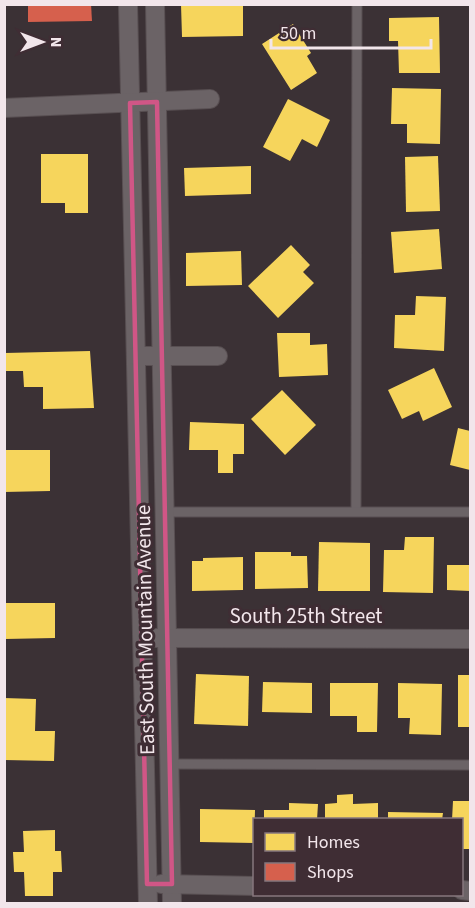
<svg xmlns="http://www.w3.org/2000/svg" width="475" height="908" font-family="'Source Sans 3',sans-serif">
  <rect width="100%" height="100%" fill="#3b3135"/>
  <!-- homes -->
  <g fill="#f6d55c">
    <path d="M181 4H243V36L182 37Z"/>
    <path d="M439 17 440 73H399L398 41H389V18Z"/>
    <path d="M293 24 311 53 307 56 317 73 291 90 262 44Z"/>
    <path d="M392 88 441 89 440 144 407 143V124H391Z"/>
    <path d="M288 99 330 120 317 147 302 139 290 161 263 147Z"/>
    <path d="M41 154H88V213H65V203H41Z"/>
    <path d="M438 156 440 211 406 212 405 157Z"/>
    <path d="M251 166V194L185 196 184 168Z"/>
    <path d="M439 229 442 269 394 273 391 232Z"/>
    <path d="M291 245 310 265 303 272 314 283 278 318 248 286Z"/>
    <path d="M241 251 242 285 186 286V253Z"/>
    <path d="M416 296 446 297 444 351 394 348 395 315H415Z"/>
    <path d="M277 333H310V345L327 344 328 375 279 377Z"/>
    <path d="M90 351 94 408 43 409V387H24L23 371H6L5 353Z"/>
    <path d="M434 368 452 407 423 421 419 411 402 419 388 390Z"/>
    <path d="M282 390 316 425 285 455 251 419Z"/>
    <path d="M190 422 244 424V454H233V473H218V450H189Z"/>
    <path d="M458 428 470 431V470L450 465Z"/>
    <path d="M4 450H50V491L4 492Z"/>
    <path d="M405 537H434L433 593 383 592 384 550H404Z"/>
    <path d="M319 542 370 543V591H318Z"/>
    <path d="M255 552H291V556H307L308 588 255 589Z"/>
    <path d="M243 557V590L192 591V561H203V558Z"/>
    <path d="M447 565H470V591L447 590Z"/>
    <path d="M5 603H55V638L5 639Z"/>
    <path d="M196 674 249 676 248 726 194 724Z"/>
    <rect x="458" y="675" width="12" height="52"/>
    <path d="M263 682 312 683V713L262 712Z"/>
    <path d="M330 683H378L377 732H357V716H330Z"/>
    <path d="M398 683 442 684 441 735 409 734 410 718H398Z"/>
    <path d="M4 698 36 699 35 731H55L54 761 4 760Z"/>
    <path d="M353 794V804L378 803V820H325V804L337 803V795Z"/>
    <path d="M453 801H470V849H462V820H452Z"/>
    <path d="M289 803 318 804 317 820H264V810H289Z"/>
    <path d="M200 809 255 810 254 843 200 842Z"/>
    <path d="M388 812 443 813 442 820H388Z"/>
    <path d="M55 830V851H61L62 872H53V896H25L24 872H14L13 852H24L23 831Z"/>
  </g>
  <!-- shops -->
  <path fill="#d6604d" d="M28 4H91L92 21 28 22Z"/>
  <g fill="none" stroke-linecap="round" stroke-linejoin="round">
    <defs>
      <g id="service">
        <path d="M356 511 357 4"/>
        <path d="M165 512H470"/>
        <path d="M170 764 470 765"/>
      </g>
      <g id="minor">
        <path d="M128 4 148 904"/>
        <path d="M155 4 172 904"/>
        <path d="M4 108 210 99"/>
        <path d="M136 356H218"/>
        <path d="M156 638 470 639"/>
        <path d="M161 884 255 886"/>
        <path d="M462 890 470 891"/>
      </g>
    </defs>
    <!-- service casing -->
    <use href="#service" stroke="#584f52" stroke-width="11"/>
    <!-- minor casing -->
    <use href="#minor" stroke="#584f52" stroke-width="20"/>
    <!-- service -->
    <use href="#service" stroke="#6b6366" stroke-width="9"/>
    <!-- minor -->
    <use href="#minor" stroke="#6b6366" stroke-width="18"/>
  </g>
  <!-- marked area -->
  <path fill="none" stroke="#d05686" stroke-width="4.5" stroke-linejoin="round" d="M157 102 172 884H147L130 103Z"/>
  <g text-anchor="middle" stroke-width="6" stroke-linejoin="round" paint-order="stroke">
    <!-- street labels -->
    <g font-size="21" fill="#f2e6eb" stroke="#3f2d34">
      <text x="306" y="623">South 25th Street</text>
      <text transform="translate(145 630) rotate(-91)" y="7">East South Mountain Avenue</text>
    </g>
  </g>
  <!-- border -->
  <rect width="475" height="908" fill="none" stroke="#f2e6eb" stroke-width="12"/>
  <!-- legend -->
  <rect x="253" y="818" width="210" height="78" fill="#3f2d34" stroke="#87777d" stroke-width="1.5"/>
  <rect x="265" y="833" width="30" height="18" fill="#f6d55c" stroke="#87777d" stroke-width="1.5"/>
  <text x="307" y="848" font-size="18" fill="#f2e6eb">Homes</text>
  <rect x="265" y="863" width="30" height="18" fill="#d6604d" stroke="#87777d" stroke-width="1.5"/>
  <text x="307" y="878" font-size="18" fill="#f2e6eb">Shops</text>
  <!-- north arrow -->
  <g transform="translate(42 42) rotate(90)" stroke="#3f2d34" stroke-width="4.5" paint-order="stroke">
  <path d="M0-4.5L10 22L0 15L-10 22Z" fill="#f2e6eb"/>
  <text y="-9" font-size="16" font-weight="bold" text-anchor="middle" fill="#f2e6eb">N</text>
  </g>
  <!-- scale -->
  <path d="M271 39v9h160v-9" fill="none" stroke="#f2e6eb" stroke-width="3"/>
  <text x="280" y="39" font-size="18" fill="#f2e6eb" stroke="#3f2d34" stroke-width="4.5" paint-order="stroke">50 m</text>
</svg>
